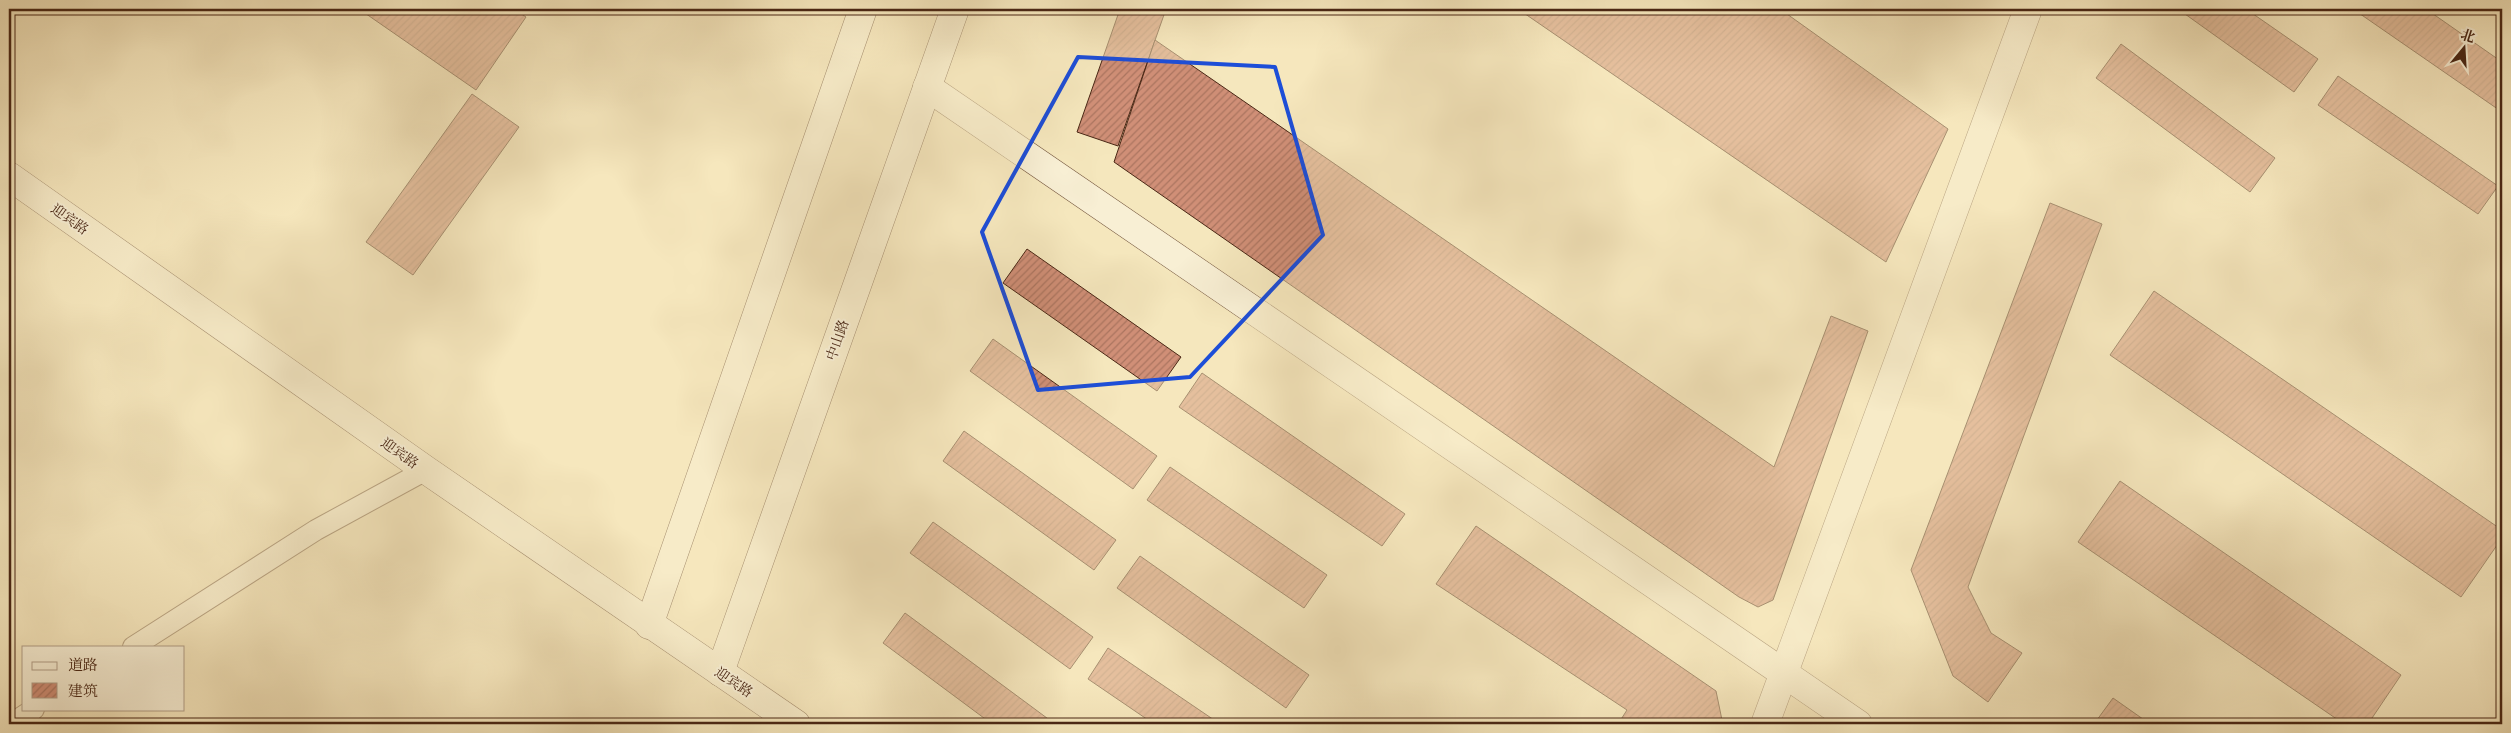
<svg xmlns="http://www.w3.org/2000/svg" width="2511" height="733" font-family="Vollkorn,'Noto Serif SC',serif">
  <defs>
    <pattern id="building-hatch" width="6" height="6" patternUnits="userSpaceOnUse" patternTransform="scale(1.25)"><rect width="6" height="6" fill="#d08f77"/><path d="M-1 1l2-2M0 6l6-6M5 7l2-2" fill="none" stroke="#ab7560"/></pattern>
  </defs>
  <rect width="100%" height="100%" fill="#f5e7bd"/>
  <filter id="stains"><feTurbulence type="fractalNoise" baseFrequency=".004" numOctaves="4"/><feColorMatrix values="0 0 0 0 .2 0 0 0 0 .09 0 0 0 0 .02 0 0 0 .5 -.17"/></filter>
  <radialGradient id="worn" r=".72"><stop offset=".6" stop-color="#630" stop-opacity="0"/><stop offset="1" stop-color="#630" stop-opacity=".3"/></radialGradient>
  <!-- building -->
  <g fill="url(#building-hatch)" stroke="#4a2715">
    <path d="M359 9H514L526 17 476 90Z"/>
    <path d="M1120 9H1166L1118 146 1077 132Z"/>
    <path d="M1518 9H1780L1948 129 1886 262Z"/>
    <path d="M2178 9H2246L2318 59 2294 92Z"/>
    <path d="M2353 9H2426L2502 62V112Z"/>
    <path d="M1155 40 1774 467 1831 316 1868 331 1773 600 1758 607 1739 597 1114 162Z"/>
    <path d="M2121 44 2275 158 2250 192 2096 78Z"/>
    <path d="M2338 76 2498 186 2478 214 2318 105Z"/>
    <path d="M472 94 519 127 413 275 366 242Z"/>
    <path d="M2050 203 2102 224 1968 587 1991 633 2022 653 1988 702 1953 676 1911 570Z"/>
    <path d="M1027 249 1181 357 1157 391 1003 283Z"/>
    <path d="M2154 291 2502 530V538L2461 597 2110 355Z"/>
    <path d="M993 339 1157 456 1133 489 970 371Z"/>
    <path d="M1202 373 1405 514 1382 546 1179 407Z"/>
    <path d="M964 431 1116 540 1094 570 943 461Z"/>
    <path d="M1170 467 1327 575 1304 608 1147 500Z"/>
    <path d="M2120 481 2401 675 2368 724H2344L2078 542Z"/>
    <path d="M933 522 1093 637 1070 669 910 553Z"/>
    <path d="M1476 526 1716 691 1722 720 1719 724H1618L1627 710 1436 584Z"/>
    <path d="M1140 556 1309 675 1286 708 1117 588Z"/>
    <path d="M905 613 1055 724H992L883 643Z"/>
    <path d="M1108 648 1220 724H1154L1088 679Z"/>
    <path d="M2113 698 2150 724H2094Z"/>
  </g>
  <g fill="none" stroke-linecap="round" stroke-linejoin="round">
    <defs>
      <g id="service">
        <path d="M133 647 316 530 426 470"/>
        <path d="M11 724 34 709"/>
      </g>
      <g id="minor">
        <path d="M927 87 1858 724"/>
        <path d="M1765 724 2028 9"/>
      </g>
      <g id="secondary">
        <path d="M9 176 426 470 796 724"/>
        <path d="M649 625 863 9"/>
        <path d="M720 672 955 9"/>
      </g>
    </defs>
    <!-- service casing -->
    <use href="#service" stroke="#75573f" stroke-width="22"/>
    <!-- minor casing -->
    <use href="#minor" stroke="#75573f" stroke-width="29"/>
    <!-- secondary casing -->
    <use href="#secondary" stroke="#4a2715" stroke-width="29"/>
    <!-- service -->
    <use href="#service" stroke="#f8efd4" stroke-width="20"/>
    <!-- minor -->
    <use href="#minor" stroke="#f8efd4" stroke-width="28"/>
    <!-- secondary -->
    <use href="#secondary" stroke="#f8efd4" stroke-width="28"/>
  </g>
  <!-- marked area -->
  <path d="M0 0H2511V733H0ZM1078 57 1275 67 1323 235 1190 377 1038 390 982 232Z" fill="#f5e7bd" fill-opacity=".55" fill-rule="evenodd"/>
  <path fill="none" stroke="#1d4ed8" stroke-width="4" stroke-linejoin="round" d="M1078 57 1275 67 1323 235 1190 377 1038 390 982 232Z"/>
  <g text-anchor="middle" stroke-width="4" stroke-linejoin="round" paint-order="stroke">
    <!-- street labels -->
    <g font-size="14" fill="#4a2715" stroke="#f8efd4">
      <text transform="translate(70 219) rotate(35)" y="5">迎宾路</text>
      <text transform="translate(837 340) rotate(-71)" y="5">中山路</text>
      <text transform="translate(400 453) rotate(35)" y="5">迎宾路</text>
      <text transform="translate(734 682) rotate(34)" y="5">迎宾路</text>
    </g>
  </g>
  <!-- margin -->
  <rect width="2511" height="733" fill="none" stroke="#f5e7bd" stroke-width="30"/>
  <rect x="10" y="10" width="2491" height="713" fill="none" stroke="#4a2715" stroke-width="2.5"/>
  <rect x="15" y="15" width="2481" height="703" fill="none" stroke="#4a2715"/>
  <!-- legend -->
  <rect x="22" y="646" width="162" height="65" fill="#f8efd4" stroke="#b29f88"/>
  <rect x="32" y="662" width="25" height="8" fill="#f8efd4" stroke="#b29f88"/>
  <text x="68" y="670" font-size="15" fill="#4a2715">道路</text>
  <rect x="32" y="683" width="25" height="15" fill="url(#building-hatch)" stroke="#b29f88"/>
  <text x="68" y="696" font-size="15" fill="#4a2715">建筑</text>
  <!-- north arrow -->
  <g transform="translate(2464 48) rotate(18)" stroke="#f8efd4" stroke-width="4" paint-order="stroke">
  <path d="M0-4L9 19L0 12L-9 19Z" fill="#4a2715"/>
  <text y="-8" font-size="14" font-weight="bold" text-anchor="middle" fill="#4a2715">北</text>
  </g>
  <rect width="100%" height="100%" filter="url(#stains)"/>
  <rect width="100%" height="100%" fill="url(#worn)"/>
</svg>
